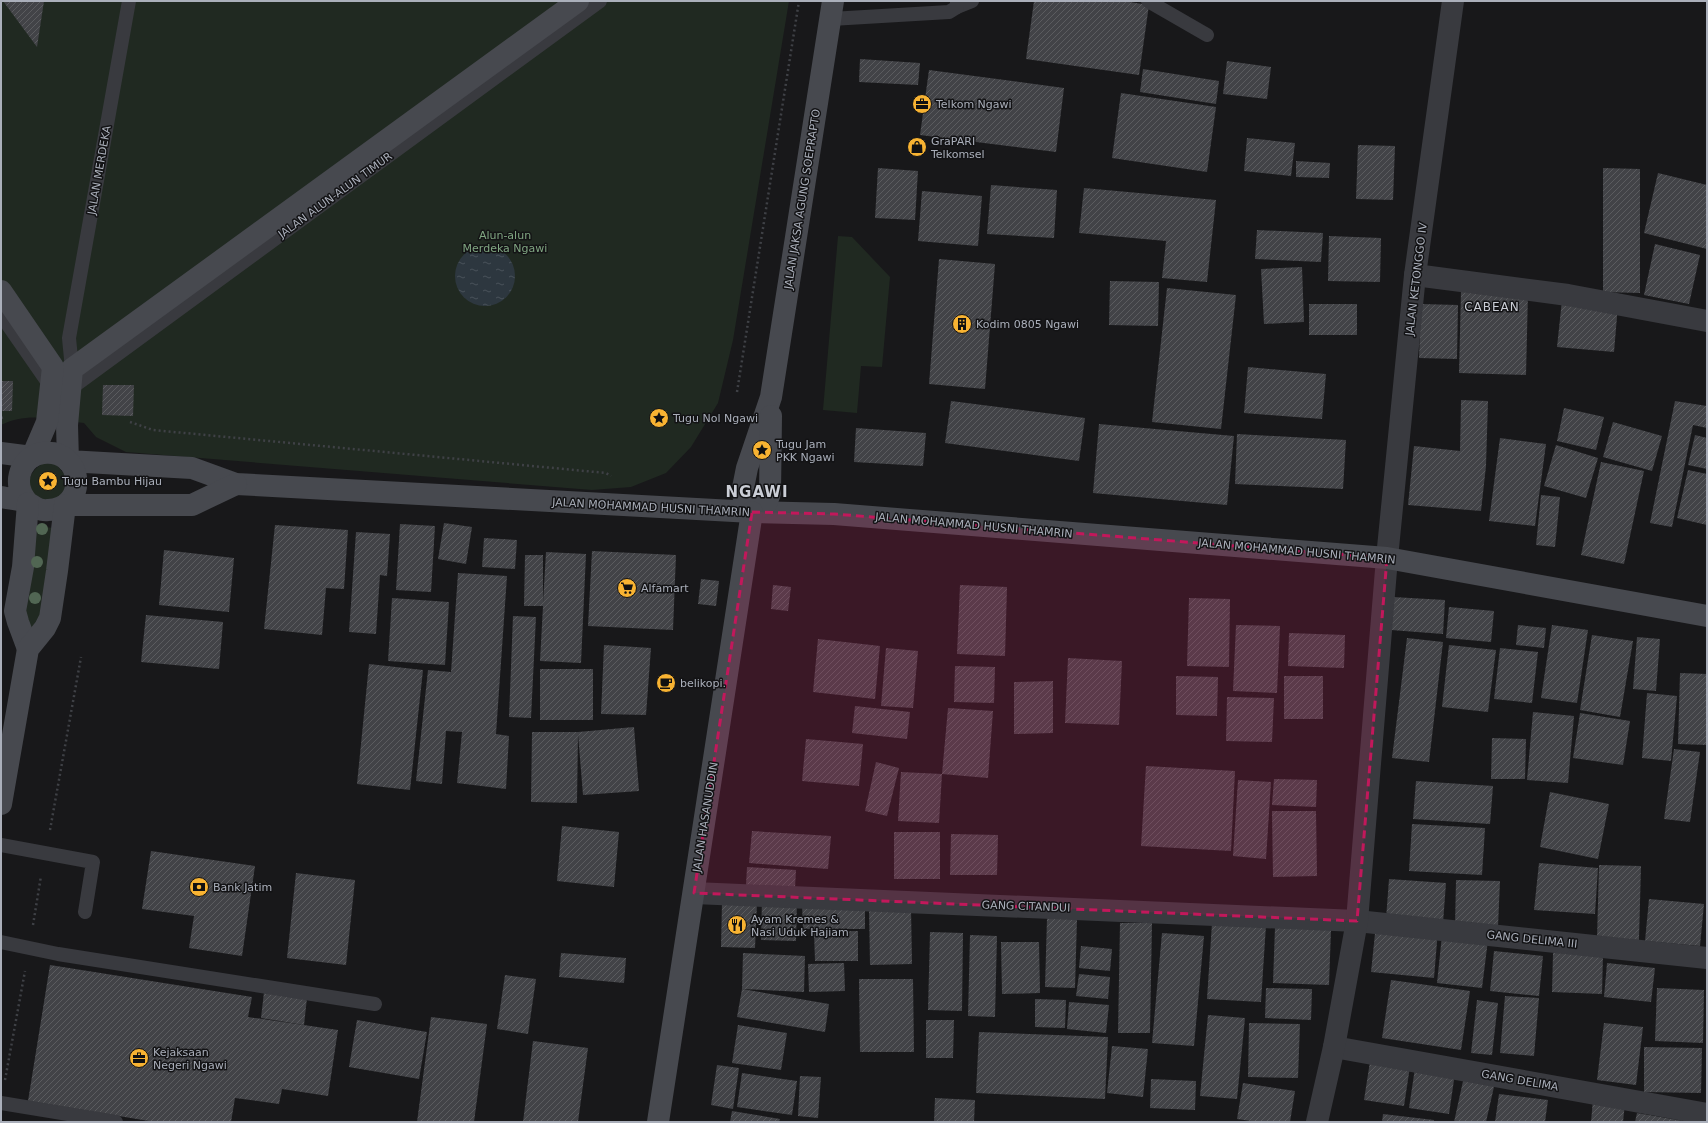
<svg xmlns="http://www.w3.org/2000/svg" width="1708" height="1123" font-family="'DejaVu Sans',sans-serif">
  <defs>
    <pattern id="water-ripples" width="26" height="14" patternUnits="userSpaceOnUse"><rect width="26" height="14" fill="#2d373f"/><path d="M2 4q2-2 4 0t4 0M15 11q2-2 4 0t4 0" fill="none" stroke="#495159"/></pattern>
    <pattern id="building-hatch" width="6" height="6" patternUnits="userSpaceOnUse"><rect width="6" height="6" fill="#424347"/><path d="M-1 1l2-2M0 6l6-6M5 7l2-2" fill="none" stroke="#5b5c5f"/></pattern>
  </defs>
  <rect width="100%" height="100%" fill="#18181a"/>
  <!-- park -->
  <g fill="#202921">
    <path d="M1 1H789L733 340 718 403 691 447 666 473 631 487 592 490 126 452 96 437 84 423C56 420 27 411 1 425Z"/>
    <path d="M838 236 852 237 890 277 882 367 861 366 857 413 823 410Z"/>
    <path d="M44 463 56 464 68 479 62 497 43 501C40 499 35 496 33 493 25 481 32 469 44 463Z"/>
    <path d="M35 526 54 528 42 614 31 631 23 611Z"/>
  </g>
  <!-- water -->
  <circle fill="url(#water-ripples)" cx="485" cy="276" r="30"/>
  <!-- building -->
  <g fill="url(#building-hatch)">
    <path d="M3 1H44L37 47Z"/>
    <path d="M1034 1H1123L1149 5 1139 75 1026 59Z"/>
    <path d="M860 59 920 63 918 85 859 82Z"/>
    <path d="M1227 61 1271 67 1267 99 1223 94Z"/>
    <path d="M1143 69 1219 81 1216 104 1140 92Z"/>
    <path d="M929 70 1064 88 1056 152 920 135Z"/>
    <path d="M1121 93 1216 107 1207 172 1112 158Z"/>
    <path d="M1247 138 1295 143 1291 176 1244 171Z"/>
    <path d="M1358 145 1395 146 1393 200 1356 199Z"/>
    <path d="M1296 161 1330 163 1329 178 1296 177Z"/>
    <path d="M878 168 918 171 915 220 875 218Z"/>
    <path d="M1603 168 1640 169V293L1603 292Z"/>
    <path d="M1658 173 1707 185V249L1644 233Z"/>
    <path d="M991 185 1057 190 1054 238 987 234Z"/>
    <path d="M1084 188 1216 200 1207 282 1162 278 1166 241 1079 233Z"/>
    <path d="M922 191 982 196 978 246 918 241Z"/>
    <path d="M1257 230 1323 233 1321 262 1255 259Z"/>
    <path d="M1329 236 1381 238 1380 282 1328 281Z"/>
    <path d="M1655 244 1700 255 1689 304 1644 295Z"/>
    <path d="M939 259 995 264 985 389 929 384Z"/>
    <path d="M1302 267 1304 322 1264 324 1261 269Z"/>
    <path d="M1110 281 1159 282 1158 326 1109 325Z"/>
    <path d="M1167 288 1236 295 1221 429 1152 422Z"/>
    <path d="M1461 291 1528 293 1526 375 1459 373Z"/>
    <path d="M1562 300 1618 305 1614 352 1557 347Z"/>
    <rect x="1309" y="304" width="48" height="31"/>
    <path d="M1421 304 1458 305 1457 359 1419 358Z"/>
    <path d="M1248 367 1326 374 1322 419 1244 413Z"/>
    <path d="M1 381H13L12 411H1Z"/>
    <path d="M103 385H134L133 416 102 415Z"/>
    <path d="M1461 400 1488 401 1486 466 1481 511 1408 505 1414 446 1460 451Z"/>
    <path d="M951 401 1085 418 1079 461 945 443Z"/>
    <path d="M1675 401 1707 406V428L1693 425 1672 527 1650 523Z"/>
    <path d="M1564 408 1604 417 1596 450 1557 441Z"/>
    <path d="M1613 422 1662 436 1652 471 1603 457Z"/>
    <path d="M1099 424 1234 436 1227 505 1093 493Z"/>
    <path d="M856 428 926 433 923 466 854 462Z"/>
    <path d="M1237 434 1346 440 1343 489 1235 484Z"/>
    <path d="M1695 435 1707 438V469L1688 465Z"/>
    <path d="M1500 438 1546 444 1535 526 1489 521Z"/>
    <path d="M1556 445 1598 458 1586 498 1544 486Z"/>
    <path d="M1601 462 1644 471 1624 564 1581 555Z"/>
    <path d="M1688 470 1707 474V525L1677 518Z"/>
    <path d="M1541 495 1560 497 1555 547 1536 545Z"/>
    <path d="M444 523 472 527 466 564 438 559Z"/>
    <path d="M400 524 435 526 431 592 396 590Z"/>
    <path d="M275 525 348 530 344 589 326 588 322 635 264 629Z"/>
    <path d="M356 532 390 534 387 576 380 575 376 634 349 632Z"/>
    <path d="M484 538 517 540 515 569 482 567Z"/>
    <path d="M164 550 234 558 229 612 159 605Z"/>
    <path d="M592 551 676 555 673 630 588 626Z"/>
    <path d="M546 552 586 554 581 663 540 661 543 606H524L525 555H543V603Z"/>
    <path d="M458 573 507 576 496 734 509 736 506 789 457 783 462 732 446 731 442 784 416 781 428 670 451 672Z"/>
    <path d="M701 579 719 581 716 606 698 604Z"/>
    <path d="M773 585 791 587 788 611 771 609Z"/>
    <path d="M960 585 1007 587 1005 656 957 654Z"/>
    <path d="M1393 597 1445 600 1443 634 1391 630Z"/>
    <path d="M392 598 449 602 445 665 388 661Z"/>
    <path d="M1189 598 1230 599 1229 667 1187 666Z"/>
    <path d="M1449 607 1494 611 1491 642 1446 638Z"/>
    <path d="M146 615 223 622 219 669 141 662Z"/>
    <path d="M513 616 536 617 531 718 509 717Z"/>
    <path d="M1236 625 1280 626 1277 693 1233 691Z"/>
    <path d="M1518 625 1546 628 1544 648 1516 645Z"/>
    <path d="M1552 625 1588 630 1577 703 1541 698Z"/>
    <path d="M1289 633 1345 635 1344 668 1288 666Z"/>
    <path d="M1592 635 1633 641 1620 717 1580 710Z"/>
    <path d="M1637 637 1660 639 1656 691 1633 689Z"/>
    <path d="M1407 638 1443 642 1429 762 1392 758Z"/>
    <path d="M818 639 880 646 875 699 813 692Z"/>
    <path d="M604 645 651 648 646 715 601 714Z"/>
    <path d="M1449 645 1496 650 1488 712 1442 707Z"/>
    <path d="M886 648 918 651 913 708 881 706Z"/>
    <path d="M1500 648 1538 652 1532 703 1494 699Z"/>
    <path d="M1068 658 1122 661 1119 725 1065 723Z"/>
    <path d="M369 664 423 670 410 790 357 784Z"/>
    <path d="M955 666 995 667 994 703 954 702Z"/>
    <rect x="540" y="669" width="53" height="51"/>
    <path d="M1680 673 1707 674V745L1678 744Z"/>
    <path d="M1176 676 1218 677 1217 716 1176 715Z"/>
    <rect x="1284" y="676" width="39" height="43"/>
    <path d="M1053 681V733L1014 734V682Z"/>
    <path d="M1647 693 1677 696 1671 761 1642 758Z"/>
    <path d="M1227 697 1274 698 1272 742 1226 741Z"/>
    <path d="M855 706 910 712 907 739 852 733Z"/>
    <path d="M948 708 993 711 988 778 942 774Z"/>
    <path d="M1533 712 1574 716 1568 783 1527 780Z"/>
    <path d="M1580 713 1630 721 1623 765 1573 758Z"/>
    <path d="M634 727 639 791 583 795 578 734 577 803 531 802 532 732H578Z"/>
    <path d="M1492 738 1526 739 1525 779H1491Z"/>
    <path d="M806 739 863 744 859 786 802 781Z"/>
    <path d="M1674 749 1700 752 1690 822 1664 819Z"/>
    <path d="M876 762 899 768 887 816 865 811Z"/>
    <path d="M1146 766 1235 771 1231 851 1141 846Z"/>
    <path d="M901 772 942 774 939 823 898 821Z"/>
    <path d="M1274 779 1317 780 1316 807 1272 805Z"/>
    <path d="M1238 780 1271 782 1266 859 1233 856Z"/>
    <path d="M1416 781 1493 786 1490 824 1413 819Z"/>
    <path d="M1550 792 1609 804 1598 859 1540 847Z"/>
    <path d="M1272 811H1316L1317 876 1273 877Z"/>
    <path d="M1412 824 1485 828 1482 875 1409 871Z"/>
    <path d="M562 826 619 832 614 887 557 881Z"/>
    <path d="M752 831 831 836 828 869 749 863Z"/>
    <rect x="894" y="832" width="46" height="47"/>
    <path d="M951 834 998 835 997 875H950Z"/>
    <path d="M151 851 255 866 242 956 189 948 194 916 142 909Z"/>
    <path d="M1539 863 1598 868 1595 914 1534 910Z"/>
    <path d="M1599 865 1641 866 1639 940 1597 939Z"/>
    <path d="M747 867 796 870 795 888 746 885Z"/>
    <path d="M296 873 355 880 346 965 287 958Z"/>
    <path d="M1389 879 1446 883 1443 923 1386 919Z"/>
    <path d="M1456 880 1500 881 1498 927 1455 926Z"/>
    <path d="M762 899 797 900 796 941 761 940Z"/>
    <path d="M1649 899 1704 904 1700 946 1645 941Z"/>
    <path d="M722 902 757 903 755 948 721 947Z"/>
    <path d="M865 903V929H803L802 904Z"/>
    <path d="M911 908 912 964 870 965 869 909Z"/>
    <path d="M1047 918 1077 919 1075 988 1045 987Z"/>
    <path d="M1120 923H1152L1150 1033H1118Z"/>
    <path d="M1212 923 1266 925 1261 1002 1207 999Z"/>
    <path d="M1376 924 1438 930 1434 978 1371 972Z"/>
    <path d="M1275 927 1331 930 1329 985 1273 983Z"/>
    <path d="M858 931V961H815L814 932Z"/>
    <path d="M930 932 963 933 962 1011 928 1010Z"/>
    <path d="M1162 933 1204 936 1194 1046 1152 1043Z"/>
    <path d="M970 935 997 936 995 1017 968 1016Z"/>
    <path d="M1442 935 1488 940 1482 988 1437 983Z"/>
    <path d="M1001 942H1039L1040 993 1002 994Z"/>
    <path d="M1081 946 1112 949 1110 971 1079 968Z"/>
    <path d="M1494 951 1543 956 1539 996 1490 991Z"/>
    <path d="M561 953 626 958 624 983 559 977Z"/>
    <path d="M743 953 805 956 804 992 742 989 829 1004 825 1032 737 1017 742 989Z"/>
    <path d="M1553 953 1603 954 1602 994 1552 992Z"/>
    <path d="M844 963 845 991 809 992 808 964Z"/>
    <path d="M1607 963 1655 968 1651 1002 1604 997Z"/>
    <path d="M50 965 252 997 248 1017 338 1030 328 1096 282 1089 279 1104 235 1098 231 1122H155L28 1101Z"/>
    <path d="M1079 974 1110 977 1108 999 1076 996Z"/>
    <path d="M505 975 536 979 528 1034 497 1029Z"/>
    <path d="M859 979H913L914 1052H860Z"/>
    <path d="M1391 980 1470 991 1461 1050 1382 1038Z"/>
    <path d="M1266 988 1312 989 1311 1020 1265 1018Z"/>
    <path d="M1657 988 1704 990 1703 1043 1655 1041Z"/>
    <path d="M264 992 307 998 304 1025 261 1018Z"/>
    <path d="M1505 996 1539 998 1534 1056 1500 1053Z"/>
    <path d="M1035 999 1066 1000 1065 1028 1035 1027Z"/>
    <path d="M1477 1000 1498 1003 1492 1055 1471 1053Z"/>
    <path d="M1069 1002 1109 1005 1106 1033 1067 1029Z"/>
    <path d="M1208 1015 1245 1018 1237 1099 1200 1096Z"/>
    <path d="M431 1017 487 1024 474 1122H417Z"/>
    <path d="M357 1020 427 1032 419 1079 349 1067Z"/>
    <path d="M926 1020H954L953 1058H926Z"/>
    <path d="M1249 1023 1300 1024 1298 1078 1248 1077Z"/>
    <path d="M1604 1023 1643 1027 1636 1085 1597 1080Z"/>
    <path d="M738 1025 787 1033 781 1070 732 1063Z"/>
    <path d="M979 1032 1108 1037 1105 1099 976 1093Z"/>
    <path d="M533 1041 588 1048 578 1122H523Z"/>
    <path d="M1112 1046 1148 1049 1143 1097 1107 1093Z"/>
    <path d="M1644 1047 1702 1048 1701 1093 1644 1092Z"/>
    <path d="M1371 1055 1411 1060 1404 1106 1364 1100Z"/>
    <path d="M717 1065 739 1068 733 1109 711 1105Z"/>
    <path d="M1415 1068 1455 1073 1449 1114 1409 1108Z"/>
    <path d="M1465 1072 1496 1078 1486 1122H1454Z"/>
    <path d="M742 1073 797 1081 792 1115 737 1107Z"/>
    <path d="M800 1076 821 1077 818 1118 798 1116Z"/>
    <path d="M1151 1079 1196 1081 1195 1110 1150 1108Z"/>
    <path d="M1243 1083 1295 1091 1290 1122H1258L1237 1119Z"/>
    <path d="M1499 1094 1548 1100 1545 1122H1495Z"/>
    <path d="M935 1098 975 1100 974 1122H934Z"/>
    <path d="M1593 1099 1625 1103 1623 1122H1591Z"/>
    <path d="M732 1111 780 1119 779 1122H730Z"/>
    <path d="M1637 1113 1684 1121V1122H1635Z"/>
    <path d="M1383 1114 1434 1120V1122H1382Z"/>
  </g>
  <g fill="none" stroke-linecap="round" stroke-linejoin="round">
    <!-- path -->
    <g stroke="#3f4146" stroke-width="2.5" stroke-dasharray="2 3" stroke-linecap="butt">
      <path d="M737 392 799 1"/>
      <path d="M1 418 4 417"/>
      <path d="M130 422 153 430 606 473 611 476"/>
      <path d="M50 830 81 657"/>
      <path d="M33 925 41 876"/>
      <path d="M5 1080 25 971"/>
    </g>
    <!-- lane -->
    <g stroke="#393a3f" stroke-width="14">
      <path d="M1148 1 1207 35"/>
      <path d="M957 7 972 1"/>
      <path d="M831 19 949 12 957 7V1"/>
      <path d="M1 315 51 387"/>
      <path d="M72 369 69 338 129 1"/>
      <path d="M70 389 600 1"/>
      <path d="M1 845 93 862 85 912"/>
      <path d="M1 942 58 954 375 1004"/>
      <path d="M1 1103 116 1122"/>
    </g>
    <!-- street -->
    <g stroke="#393a3f" stroke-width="22">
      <path d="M1415 275 1568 295 1707 321"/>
      <path d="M694 893 1357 921 1707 958"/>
      <path d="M1334 1047 1707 1114"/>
      <path d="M1317 1122 1334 1047 1357 921 1387 558 1415 275 1453 1"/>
    </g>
    <!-- secondary -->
    <g stroke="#47494f" stroke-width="22">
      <path d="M578 1 72 369 67 425 68 461 192 468 236 484 752 512 834 514 1387 558 1707 616"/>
      <path d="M1 291 53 367 47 422 32 457 1 453"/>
      <path d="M1 497C9 499 21 499 28 503 35 507 39 511 48 510 89 509 84 448 43 453 34 454 26 460 22 468 16 481 19 493 28 503"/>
      <path d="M28 503 23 567 15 611 18 622 28 649"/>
      <path d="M752 512 744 502 743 488 747 468 771 397 833 1"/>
      <path d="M752 512 766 504 770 493 771 416"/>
      <path d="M1 804 28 649 45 628 50 618 57 571 65 505H192L236 484"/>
      <path d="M658 1122 752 512"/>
    </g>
  </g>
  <!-- trees -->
  <g fill="#516653">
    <circle cx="42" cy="529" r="6"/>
    <circle cx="37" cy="562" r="6"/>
    <circle cx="35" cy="598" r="6"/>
  </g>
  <!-- marked area -->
  <path fill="#c2185b" fill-opacity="0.2" stroke="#c2185b" stroke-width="3" stroke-dasharray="8 5" stroke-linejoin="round" d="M752 512 834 514 1387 558 1357 921 694 893Z"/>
  <!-- icons -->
  <defs>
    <symbol id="office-disc" viewBox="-11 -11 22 22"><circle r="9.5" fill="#f8b332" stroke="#131315"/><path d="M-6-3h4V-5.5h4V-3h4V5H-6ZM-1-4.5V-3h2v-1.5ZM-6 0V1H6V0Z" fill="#111"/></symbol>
    <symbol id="shop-disc" viewBox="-11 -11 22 22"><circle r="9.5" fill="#f8b332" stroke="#131315"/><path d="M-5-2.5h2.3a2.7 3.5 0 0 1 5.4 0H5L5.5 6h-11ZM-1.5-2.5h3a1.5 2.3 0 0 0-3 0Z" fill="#111"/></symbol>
    <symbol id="building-disc" viewBox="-11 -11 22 22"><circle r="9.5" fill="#f8b332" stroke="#131315"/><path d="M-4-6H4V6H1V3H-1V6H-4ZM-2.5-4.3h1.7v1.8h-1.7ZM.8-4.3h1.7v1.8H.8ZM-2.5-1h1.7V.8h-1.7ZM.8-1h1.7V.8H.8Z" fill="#111"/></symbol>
    <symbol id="sight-disc" viewBox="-11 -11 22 22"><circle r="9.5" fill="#f8b332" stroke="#131315"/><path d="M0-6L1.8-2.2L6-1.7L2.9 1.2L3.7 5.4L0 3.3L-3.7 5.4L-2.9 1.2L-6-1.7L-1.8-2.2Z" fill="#111"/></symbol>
    <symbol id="supermarket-disc" viewBox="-11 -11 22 22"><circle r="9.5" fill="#f8b332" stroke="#131315"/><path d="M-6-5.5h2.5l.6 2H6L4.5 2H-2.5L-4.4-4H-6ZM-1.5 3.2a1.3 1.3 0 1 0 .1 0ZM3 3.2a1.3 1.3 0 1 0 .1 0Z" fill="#111"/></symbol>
    <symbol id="cafe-disc" viewBox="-11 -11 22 22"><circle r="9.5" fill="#f8b332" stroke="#131315"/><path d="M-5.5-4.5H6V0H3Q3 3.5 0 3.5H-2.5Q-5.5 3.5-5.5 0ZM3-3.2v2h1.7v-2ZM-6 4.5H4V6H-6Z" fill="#111"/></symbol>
    <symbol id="bank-disc" viewBox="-11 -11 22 22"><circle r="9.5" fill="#f8b332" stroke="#131315"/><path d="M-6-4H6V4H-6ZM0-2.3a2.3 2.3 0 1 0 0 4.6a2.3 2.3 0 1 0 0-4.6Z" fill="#111"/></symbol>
    <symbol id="restaurant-disc" viewBox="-11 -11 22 22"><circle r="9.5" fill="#f8b332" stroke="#131315"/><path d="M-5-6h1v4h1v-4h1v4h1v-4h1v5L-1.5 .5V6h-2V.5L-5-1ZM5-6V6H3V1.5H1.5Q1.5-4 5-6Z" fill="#111"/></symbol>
  </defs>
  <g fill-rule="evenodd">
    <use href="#office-disc" x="911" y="93" width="22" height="22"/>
    <use href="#shop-disc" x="906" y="136" width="22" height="22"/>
    <use href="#building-disc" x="951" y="313" width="22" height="22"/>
    <use href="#sight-disc" x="648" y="407" width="22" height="22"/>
    <use href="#sight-disc" x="751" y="439" width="22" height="22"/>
    <use href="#sight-disc" x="37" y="470" width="22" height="22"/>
    <use href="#supermarket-disc" x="616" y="577" width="22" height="22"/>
    <use href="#cafe-disc" x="655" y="672" width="22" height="22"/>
    <use href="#bank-disc" x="188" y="876" width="22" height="22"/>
    <use href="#restaurant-disc" x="726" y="914" width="22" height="22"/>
    <use href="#office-disc" x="128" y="1047" width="22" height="22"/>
  </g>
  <g text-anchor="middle" stroke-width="3" stroke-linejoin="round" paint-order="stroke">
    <!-- poi labels -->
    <g font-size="11" fill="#aaafba" stroke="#131315" text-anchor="start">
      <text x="936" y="108">Telkom Ngawi</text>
      <text x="931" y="145">GraPARI<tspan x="931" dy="13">Telkomsel</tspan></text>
      <text x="976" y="328">Kodim 0805 Ngawi</text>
      <text x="673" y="422">Tugu Nol Ngawi</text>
      <text x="776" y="448">Tugu Jam<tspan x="776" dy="13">PKK Ngawi</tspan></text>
      <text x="62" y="485">Tugu Bambu Hijau</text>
      <text x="641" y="592">Alfamart</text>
      <text x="680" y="687">belikopi.</text>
      <text x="213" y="891">Bank Jatim</text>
      <text x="751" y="923">Ayam Kremes &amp;<tspan x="751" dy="13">Nasi Uduk Hajiam</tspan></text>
      <text x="153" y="1056">Kejaksaan<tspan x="153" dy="13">Negeri Ngawi</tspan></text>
    </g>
    <!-- street labels -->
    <g font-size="11" fill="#aaafba" stroke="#131315">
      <text transform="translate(99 170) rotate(-80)" y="4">JALAN MERDEKA</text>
      <text transform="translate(335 195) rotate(-36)" y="4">JALAN ALUN-ALUN TIMUR</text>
      <text transform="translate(802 199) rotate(-81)" y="4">JALAN JAKSA AGUNG SOEPRAPTO</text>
      <text transform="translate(1416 279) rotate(-83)" y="4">JALAN KETONGGO IV</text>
      <text transform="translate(651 507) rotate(3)" y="4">JALAN MOHAMMAD HUSNI THAMRIN</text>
      <text transform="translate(974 525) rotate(5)" y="4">JALAN MOHAMMAD HUSNI THAMRIN</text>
      <text transform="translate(1297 551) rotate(5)" y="4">JALAN MOHAMMAD HUSNI THAMRIN</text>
      <text transform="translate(705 817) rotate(-81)" y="4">JALAN HASANUDDIN</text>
      <text transform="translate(1026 906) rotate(2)" y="4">GANG CITANDUI</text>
      <text transform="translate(1532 939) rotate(6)" y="4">GANG DELIMA III</text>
      <text transform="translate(1520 1080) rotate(10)" y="4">GANG DELIMA</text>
    </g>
    <!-- park labels -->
    <g font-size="11" fill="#80a682" stroke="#131315">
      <text x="505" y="239">Alun-alun<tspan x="505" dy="13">Merdeka Ngawi</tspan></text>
    </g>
    <!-- neighbourhood labels -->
    <g font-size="12" letter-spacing="1" fill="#cbced6" stroke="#131315">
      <text x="1492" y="311">CABEAN</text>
    </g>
    <!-- district labels -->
    <g font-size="15" font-weight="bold" letter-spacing="1" fill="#cbced6" stroke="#131315">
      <text x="757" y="497">NGAWI</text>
    </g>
  </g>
  <!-- border -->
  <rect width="1708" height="1123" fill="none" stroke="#aaafba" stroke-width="4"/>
</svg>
